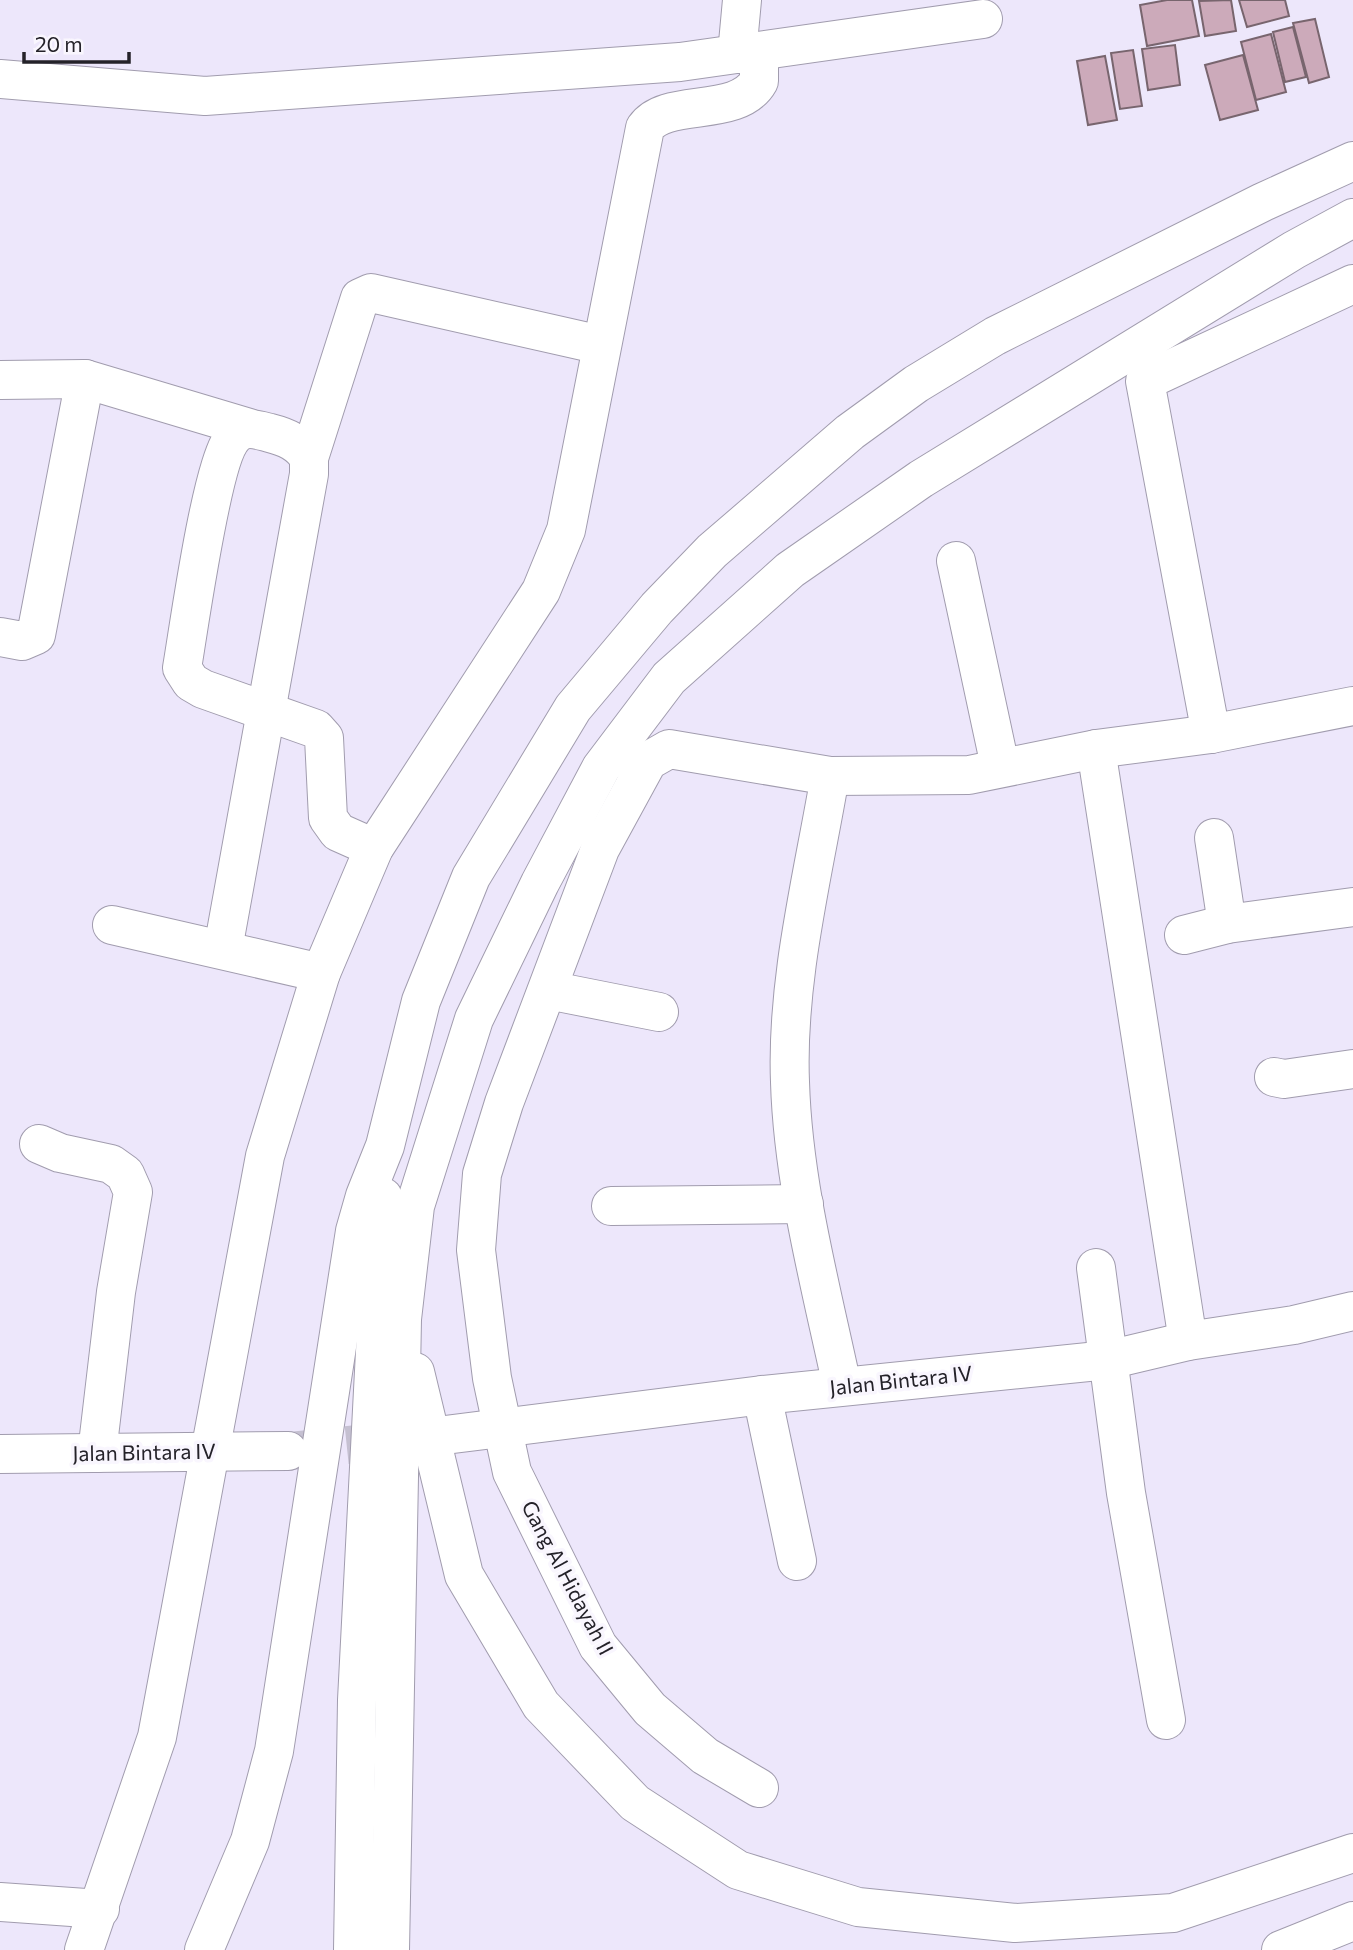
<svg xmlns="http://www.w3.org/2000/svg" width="1353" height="1950" font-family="Commissioner,sans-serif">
  <rect width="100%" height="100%" fill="#ede7fb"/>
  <!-- building -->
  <g fill="#ccaaba" stroke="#78656e" stroke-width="2">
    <path d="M1167 0H1192L1199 36 1147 46 1140 5Z"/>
    <path d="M1231 0 1236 31 1205 36 1199 1Z"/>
    <path d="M1239 0H1285L1289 16 1247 27Z"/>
    <path d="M1315 19 1329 77 1309 83 1293 23Z"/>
    <path d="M1293 27 1306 77 1285 82 1273 32Z"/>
    <path d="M1271 34 1286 92 1256 100 1241 42Z"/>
    <path d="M1175 45 1180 85 1148 90 1142 49Z"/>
    <path d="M1133 50 1142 106 1120 109 1111 53Z"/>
    <path d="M1243 55 1258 110 1220 120 1205 65Z"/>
    <path d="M1105 56 1117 120 1088 125 1077 61Z"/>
  </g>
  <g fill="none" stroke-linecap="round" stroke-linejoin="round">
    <!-- minor-tunnel -->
    <path stroke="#c5c0d1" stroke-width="38" stroke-dasharray="38 19" stroke-linecap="butt" d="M290 1451 404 1439"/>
    <defs>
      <g id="minor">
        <path d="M737 54 742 0"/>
        <path d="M0 79 205 96 680 62 983 19"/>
        <path d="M0 380 85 379 249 428"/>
        <path d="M309 458C300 443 286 437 270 433 258 430 245 425 235 435 212 456 189 628 182 668L191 682 203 689 316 729 324 738 328 818 338 832 374 848"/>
        <path d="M956 561 1000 766"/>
        <path d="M0 637 22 641 36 635 85 379"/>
        <path d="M1211 734 1145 381 1353 284"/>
        <path d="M1096 749 1188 1341"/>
        <path d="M830 776C813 876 786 980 790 1082 793 1184 821 1287 842 1386"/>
        <path d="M1214 838 1227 924"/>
        <path d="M112 925 321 973"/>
        <path d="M1184 935 1227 924 1353 907"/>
        <path d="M223 949 309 474V458L360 298 371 293 601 345"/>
        <path d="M548 990 659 1012"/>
        <path d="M1274 1077 1284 1079 1353 1069"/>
        <path d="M39 1144 60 1153 111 1164 125 1174 133 1192 116 1292 97 1453"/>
        <path d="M611 1206 804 1204"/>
        <path d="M1096 1268 1126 1493 1166 1720"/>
        <path d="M762 1395 797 1561"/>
        <path d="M445 1435 762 1395 1108 1360 1188 1341 1294 1325 1353 1311"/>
        <path d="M0 1454 288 1451"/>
        <path d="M759 1788 705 1756 650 1709 598 1646 512 1472 492 1378 476 1250 482 1174 504 1103 600 849 648 761 669 749 830 776 969 775 1096 749 1211 734 1353 706"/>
        <path d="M0 1902 100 1909"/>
        <path d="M84 1950 157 1737 265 1156 321 973 374 848 541 591 566 530 645 128C666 97 738 119 759 81V51"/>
      </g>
      <g id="highway">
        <path d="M415 1372 464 1575 541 1705 635 1803 738 1870 858 1907 1015 1923 1173 1913 1353 1853"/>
        <path d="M204 1950 250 1841 274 1751 355 1231 365 1196 385 1146 421 1001 471 877 573 708 657 608 712 551 850 432 916 384 995 336 1263 202 1353 161"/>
        <path d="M353 1950 357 1700 383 1197"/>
        <path d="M390 1950 402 1319 415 1206 474 1019 540 883 601 768 669 678 790 570 921 479 1294 250 1353 218"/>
        <path d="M1281 1950 1353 1921"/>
      </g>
    </defs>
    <!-- minor casing -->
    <use href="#minor" stroke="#a19cae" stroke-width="40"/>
    <!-- highway casing -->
    <use href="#highway" stroke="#a19cae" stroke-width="40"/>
    <!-- minor -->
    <use href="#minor" stroke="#fff" stroke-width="38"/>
    <!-- highway -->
    <use href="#highway" stroke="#fff" stroke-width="38"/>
  </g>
  <g text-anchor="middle" stroke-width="7" stroke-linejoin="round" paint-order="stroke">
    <!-- street labels -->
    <g font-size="21" fill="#242229" stroke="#f9f6fe">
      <text transform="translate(901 1381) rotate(-6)" y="7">Jalan Bintara IV</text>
      <text transform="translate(144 1453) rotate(-1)" y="7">Jalan Bintara IV</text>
      <text transform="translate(567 1578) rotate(62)" y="7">Gang Al Hidayah II</text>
    </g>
  </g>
  <!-- scale -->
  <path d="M24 52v10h105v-10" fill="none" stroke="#242229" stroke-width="3.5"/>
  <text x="35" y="52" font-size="21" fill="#242229" stroke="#f9f6fe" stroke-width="5" paint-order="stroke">20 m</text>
</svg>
